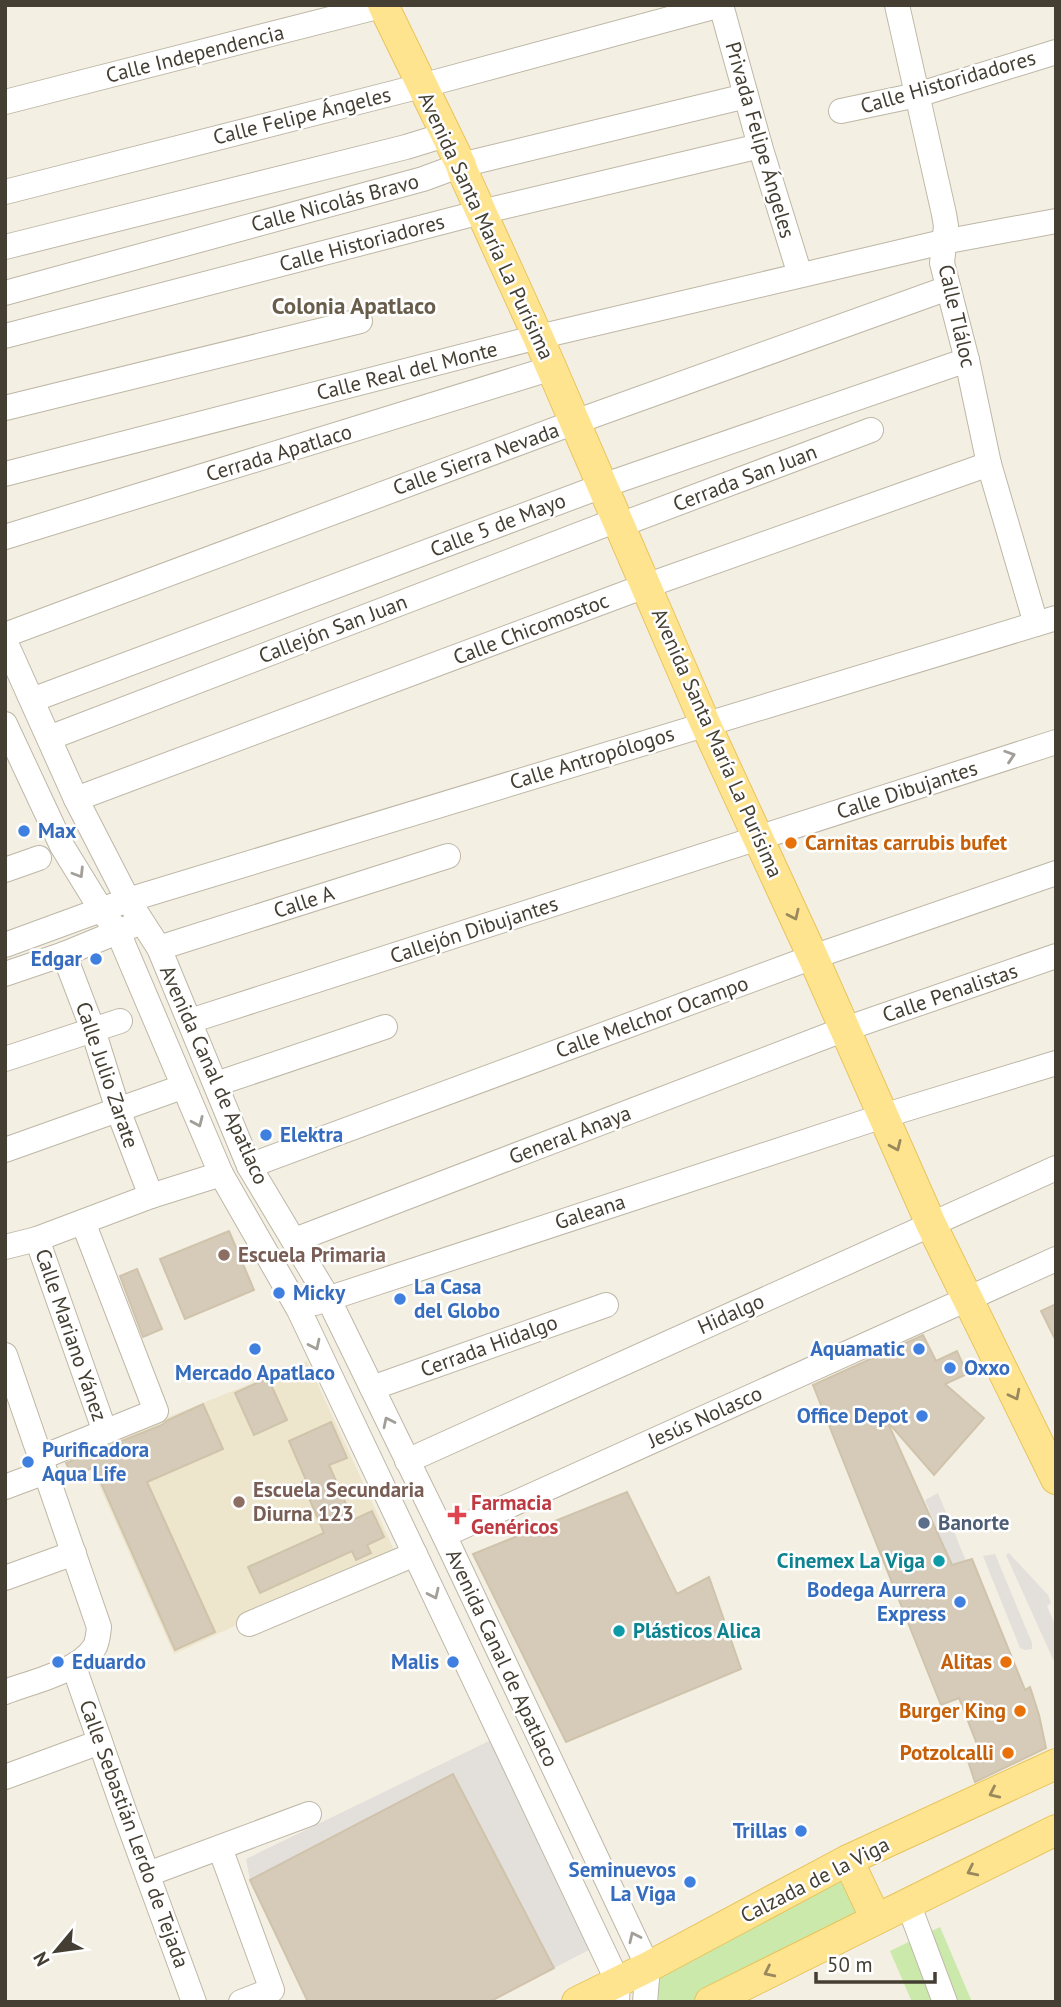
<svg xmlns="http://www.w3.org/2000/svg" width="1061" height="2007" font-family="'PT Sans',sans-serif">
  <rect width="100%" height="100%" fill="#f3efe3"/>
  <!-- education -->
  <path fill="#ede5cc" d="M307 1361 395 1552 174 1654 84 1451Z"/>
  <!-- green -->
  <g fill="#cae9aa">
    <path d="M845 1868 869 1917 695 2002H659L653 1970Z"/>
    <path d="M940 1927 972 2002H912L890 1951Z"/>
  </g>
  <!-- parking -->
  <g fill="#e3e0dc">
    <path d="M938 1493 966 1561 952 1565 925 1500Z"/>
    <path d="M1009 1553 1048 1595 1051 1603 1047 1606 1056 1627V1666L1006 1555Z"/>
    <path d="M995 1554 1032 1643V1649L1025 1650 1020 1648 983 1556Z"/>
    <path d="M491 1740 591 1949 554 1968 453 1775 250 1880 246 1859Z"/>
  </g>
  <!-- building -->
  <g fill="#d5cbb8" stroke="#d0c3ab" stroke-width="2">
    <path d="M229 1231 254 1290 185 1319 160 1259Z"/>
    <path d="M137 1269 162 1329 143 1337 120 1276Z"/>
    <path d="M1056 1304V1341L1041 1311Z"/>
    <path d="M923 1335 936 1361 957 1351 967 1374 945 1384 984 1418 934 1475 887 1421 952 1565 972 1559 1025 1690 1030 1687 1039 1715 1046 1748 975 1782 967 1758 980 1752 959 1698 941 1705 813 1385Z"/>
    <path d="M268 1378 287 1420 254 1435 235 1393Z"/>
    <path d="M203 1404 223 1449 147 1482 215 1632 175 1650 94 1467 73 1477 66 1463 162 1425 168 1420Z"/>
    <path d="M331 1422 347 1458 329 1465 353 1520 372 1511 384 1537 367 1545 371 1553 356 1560 352 1551 260 1593 248 1567 324 1533 302 1482 306 1480 289 1441Z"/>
    <path d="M627 1492 677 1594 709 1577 741 1669 566 1742 473 1554Z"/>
    <path d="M453 1774 554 1968 489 2002H308L250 1880Z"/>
  </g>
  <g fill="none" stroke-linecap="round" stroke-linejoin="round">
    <defs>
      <g id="minor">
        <path d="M721 5 760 146 800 275"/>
        <path d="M897 5 944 214 946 226 942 263 967 360 989 464 1036 624"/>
        <path d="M5 102 385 5"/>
        <path d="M841 111 917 95 1056 52"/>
        <path d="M5 192 421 86 721 5"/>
        <path d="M5 247 406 147 445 135"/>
        <path d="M5 293 423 179 461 165 746 96"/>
        <path d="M5 336 481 212 760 146"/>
        <path d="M5 408 360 321"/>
        <path d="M5 474 538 337 943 242 1056 221"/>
        <path d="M620 525 871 430"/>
        <path d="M5 537 552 368"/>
        <path d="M5 635 575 422 948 288"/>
        <path d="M5 641 76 799 128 900 159 948 249 1166 328 1298 444 1535 648 1967 645 2002"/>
        <path d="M32 700 602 486 967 360"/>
        <path d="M5 724 62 846 102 911 118 932 221 1174 299 1310 618 1982 617 2002"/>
        <path d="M49 738 617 520"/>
        <path d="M76 799 629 592 989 464"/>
        <path d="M5 870 39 858"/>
        <path d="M5 945 128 900 1056 618"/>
        <path d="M159 948 448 856"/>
        <path d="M64 954 93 1030 118 1110 151 1196"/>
        <path d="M5 974 64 954 132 926"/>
        <path d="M190 1021 1056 742"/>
        <path d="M5 1059 120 1021"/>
        <path d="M216 1084 385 1027"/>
        <path d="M5 1150 182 1087"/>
        <path d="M249 1166 813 957 1056 873"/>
        <path d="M37 1239 105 1432"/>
        <path d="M295 1240 845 1029 1056 956"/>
        <path d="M5 1247 37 1239 151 1196 221 1174"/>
        <path d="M315 1303 883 1116 1056 1063"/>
        <path d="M5 1355 99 1627C98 1634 98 1642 94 1648 78 1672 31 1682 5 1692"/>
        <path d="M372 1388 606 1305"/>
        <path d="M40 1458 156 1411 83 1222"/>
        <path d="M407 1461 1056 1168"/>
        <path d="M5 1487 45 1472"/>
        <path d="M444 1535 1056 1259"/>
        <path d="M5 1578 74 1553"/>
        <path d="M249 1624 415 1554"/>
        <path d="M74 1667 127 1819 194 2002"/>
        <path d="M5 1777 100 1742"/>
        <path d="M220 1848 272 1990 241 2002"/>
        <path d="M148 1874 309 1814"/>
        <path d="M908 1903 945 2002"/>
      </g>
      <g id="major">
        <path d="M383 5 461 165 463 172 538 337 705 723 813 957 931 1224 1056 1479"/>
        <path d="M848 1860 876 1919"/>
        <path d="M577 2002 648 1967 848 1860 1056 1764"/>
        <path d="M710 2002 1056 1830"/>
      </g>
    </defs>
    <!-- minor casing -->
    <use href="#minor" stroke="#beb7a6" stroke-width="26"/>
    <!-- major casing -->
    <use href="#major" stroke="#e8c45c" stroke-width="32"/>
    <!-- minor -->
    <use href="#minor" stroke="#fff" stroke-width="24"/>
    <!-- major -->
    <use href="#major" stroke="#ffe490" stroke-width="30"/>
  </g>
  <!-- one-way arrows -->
  <defs><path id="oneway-chevron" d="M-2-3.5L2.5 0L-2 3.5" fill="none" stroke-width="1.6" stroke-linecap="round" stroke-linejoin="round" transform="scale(1.75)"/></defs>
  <g stroke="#a29f99">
    <use href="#oneway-chevron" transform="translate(1010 756) rotate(-18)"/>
    <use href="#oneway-chevron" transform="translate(79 873) rotate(58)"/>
    <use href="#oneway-chevron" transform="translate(198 1122) rotate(66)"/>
    <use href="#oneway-chevron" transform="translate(315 1345) rotate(64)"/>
    <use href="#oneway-chevron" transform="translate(388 1422) rotate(-116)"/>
    <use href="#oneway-chevron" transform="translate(434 1594) rotate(65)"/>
    <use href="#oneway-chevron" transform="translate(634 1937) rotate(-115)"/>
  </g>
  <g stroke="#99895d">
    <use href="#oneway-chevron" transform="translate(794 915) rotate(65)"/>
    <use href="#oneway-chevron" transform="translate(896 1146) rotate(66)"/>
    <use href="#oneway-chevron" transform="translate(1015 1395) rotate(63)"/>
    <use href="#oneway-chevron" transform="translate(994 1793) rotate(155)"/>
    <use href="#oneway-chevron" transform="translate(972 1871) rotate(154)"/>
    <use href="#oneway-chevron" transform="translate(769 1972) rotate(154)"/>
  </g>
  <!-- markers -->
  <g fill="#3f7fe0" stroke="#fff" stroke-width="2.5">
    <circle cx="24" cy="831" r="7"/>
    <circle cx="96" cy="959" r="7"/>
    <circle cx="266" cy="1135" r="7"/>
    <circle cx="279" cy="1293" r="7"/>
    <circle cx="400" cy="1299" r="7"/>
    <circle cx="255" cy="1349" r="7"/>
    <circle cx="919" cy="1349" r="7"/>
    <circle cx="950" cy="1368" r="7"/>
    <circle cx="922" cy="1416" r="7"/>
    <circle cx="28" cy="1462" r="7"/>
    <circle cx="960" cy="1602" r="7"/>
    <circle cx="58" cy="1662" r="7"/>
    <circle cx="453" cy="1662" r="7"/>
    <circle cx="801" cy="1831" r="7"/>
    <circle cx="690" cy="1882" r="7"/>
  </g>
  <g fill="#e8710a" stroke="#fff" stroke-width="2.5">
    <circle cx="791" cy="843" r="7"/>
    <circle cx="1006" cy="1662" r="7"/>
    <circle cx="1020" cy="1711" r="7"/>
    <circle cx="1008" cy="1753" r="7"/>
  </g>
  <g fill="#8d6e63" stroke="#fff" stroke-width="2.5">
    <circle cx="224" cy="1255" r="7"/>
    <circle cx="239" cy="1502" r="7"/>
  </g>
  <path fill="#e0444e" stroke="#fff" stroke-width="2.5" d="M453.5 1504.5h7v7h7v7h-7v7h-7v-7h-7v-7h7z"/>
  <circle fill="#5c6f8a" stroke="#fff" stroke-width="2.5" cx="924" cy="1523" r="7"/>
  <g fill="#0f9aa8" stroke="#fff" stroke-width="2.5">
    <circle cx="939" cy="1561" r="7"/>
    <circle cx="619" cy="1631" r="7"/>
  </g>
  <g text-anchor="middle" stroke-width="5" stroke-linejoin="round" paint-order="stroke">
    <!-- street labels -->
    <g font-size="21" fill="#453f33" stroke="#fff">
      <text transform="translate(195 54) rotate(-14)" y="7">Calle Independencia</text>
      <text transform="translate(948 82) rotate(-16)" y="7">Calle Historidadores</text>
      <text transform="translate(302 116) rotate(-14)" y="7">Calle Felipe Ángeles</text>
      <text transform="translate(760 140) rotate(74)" y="7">Privada Felipe Ángeles</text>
      <text transform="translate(335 203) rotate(-15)" y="7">Calle Nicolás Bravo</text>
      <text transform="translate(486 226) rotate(65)" y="7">Avenida Santa María La Purísima</text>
      <text transform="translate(362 243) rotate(-15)" y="7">Calle Historiadores</text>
      <text transform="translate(957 316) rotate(77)" y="7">Calle Tláloc</text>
      <text transform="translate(407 371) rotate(-14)" y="7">Calle Real del Monte</text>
      <text transform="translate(279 453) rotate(-17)" y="7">Cerrada Apatlaco</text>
      <text transform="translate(476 459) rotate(-20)" y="7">Calle Sierra Nevada</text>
      <text transform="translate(745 478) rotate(-21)" y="7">Cerrada San Juan</text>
      <text transform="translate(498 525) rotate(-21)" y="7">Calle 5 de Mayo</text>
      <text transform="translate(333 629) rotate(-21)" y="7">Callejón San Juan</text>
      <text transform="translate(531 629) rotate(-21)" y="7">Calle Chicomostoc</text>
      <text transform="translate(717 743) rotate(66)" y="7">Avenida Santa María La Purísima</text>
      <text transform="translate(592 758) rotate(-17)" y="7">Calle Antropólogos</text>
      <text transform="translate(907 790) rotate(-18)" y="7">Calle Dibujantes</text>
      <text transform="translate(304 902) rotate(-18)" y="7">Calle A</text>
      <text transform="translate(474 930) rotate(-18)" y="7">Callejón Dibujantes</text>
      <text transform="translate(950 993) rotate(-19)" y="7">Calle Penalistas</text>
      <text transform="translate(652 1017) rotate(-20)" y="7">Calle Melchor Ocampo</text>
      <text transform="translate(107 1075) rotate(71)" y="7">Calle Julio Zarate</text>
      <text transform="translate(214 1075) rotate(66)" y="7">Avenida Canal de Apatlaco</text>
      <text transform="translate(570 1135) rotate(-21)" y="7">General Anaya</text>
      <text transform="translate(590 1212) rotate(-18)" y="7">Galeana</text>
      <text transform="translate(731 1314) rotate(-24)" y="7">Hidalgo</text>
      <text transform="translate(71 1335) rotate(71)" y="7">Calle Mariano Yánez</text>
      <text transform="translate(489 1346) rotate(-20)" y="7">Cerrada Hidalgo</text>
      <text transform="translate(705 1417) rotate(-24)" y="7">Jesús Nolasco</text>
      <text transform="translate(502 1658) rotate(65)" y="7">Avenida Canal de Apatlaco</text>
      <text transform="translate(134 1834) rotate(70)" y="7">Calle Sebastián Lerdo de Tejada</text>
      <text transform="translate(815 1880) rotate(-27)" y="7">Calzada de la Viga</text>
    </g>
    <!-- shop labels -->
    <g font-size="21" font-weight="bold" fill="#366cbe" stroke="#fff" text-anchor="start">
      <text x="38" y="838">Max</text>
      <text x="82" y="966" text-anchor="end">Edgar</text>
      <text x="280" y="1142">Elektra</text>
      <text x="414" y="1294">La Casa<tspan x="414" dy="24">del Globo</tspan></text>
      <text x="293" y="1300">Micky</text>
      <text x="905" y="1356" text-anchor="end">Aquamatic</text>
      <text x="964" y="1375">Oxxo</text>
      <text x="255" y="1380" text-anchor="middle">Mercado Apatlaco</text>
      <text x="908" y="1423" text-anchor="end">Office Depot</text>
      <text x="42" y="1457">Purificadora<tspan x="42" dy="24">Aqua Life</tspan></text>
      <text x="946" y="1597" text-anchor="end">Bodega Aurrera<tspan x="946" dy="24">Express</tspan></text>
      <text x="72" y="1669">Eduardo</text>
      <text x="439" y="1669" text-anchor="end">Malis</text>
      <text x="787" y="1838" text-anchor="end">Trillas</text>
      <text x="676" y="1877" text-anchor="end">Seminuevos<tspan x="676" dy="24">La Viga</tspan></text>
    </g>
    <!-- food labels -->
    <g font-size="21" font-weight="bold" fill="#c56008" stroke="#fff" text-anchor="end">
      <text x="805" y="850" text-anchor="start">Carnitas carrubis bufet</text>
      <text x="992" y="1669">Alitas</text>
      <text x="1006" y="1718">Burger King</text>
      <text x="994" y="1760">Potzolcalli</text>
    </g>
    <!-- education labels -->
    <g font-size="21" font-weight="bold" fill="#785e54" stroke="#fff" text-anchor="start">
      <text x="238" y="1262">Escuela Primaria</text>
      <text x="253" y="1497">Escuela Secundaria<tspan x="253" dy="24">Diurna 123</tspan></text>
    </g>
    <!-- health labels -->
    <g font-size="21" font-weight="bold" fill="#be3a42" stroke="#fff" text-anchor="start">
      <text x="471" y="1510">Farmacia<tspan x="471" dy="24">Genéricos</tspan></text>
    </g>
    <!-- service labels -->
    <g font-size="21" font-weight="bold" fill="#4e5e75" stroke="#fff" text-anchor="start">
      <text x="938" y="1530">Banorte</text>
    </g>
    <!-- culture labels -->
    <g font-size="21" font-weight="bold" fill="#0d838f" stroke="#fff" text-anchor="end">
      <text x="925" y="1568">Cinemex La Viga</text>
      <text x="633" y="1638" text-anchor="start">Plásticos Alica</text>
    </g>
    <!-- neighbourhood labels -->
    <g font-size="23" font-weight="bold" fill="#685d4a" stroke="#fff">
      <text x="354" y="314">Colonia Apatlaco</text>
    </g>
  </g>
  <!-- border -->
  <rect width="1061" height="2007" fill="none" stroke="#453f33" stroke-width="14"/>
  <!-- north arrow -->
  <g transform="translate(56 1951) rotate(241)" stroke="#ffffff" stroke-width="5" paint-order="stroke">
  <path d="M0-5L12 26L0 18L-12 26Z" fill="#453f33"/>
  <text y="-10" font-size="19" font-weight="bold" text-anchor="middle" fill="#453f33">N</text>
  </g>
  <!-- scale -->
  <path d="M816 1972v10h119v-10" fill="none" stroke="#453f33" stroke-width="3.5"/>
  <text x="827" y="1972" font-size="21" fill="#453f33" stroke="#ffffff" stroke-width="5" paint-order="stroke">50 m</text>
</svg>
